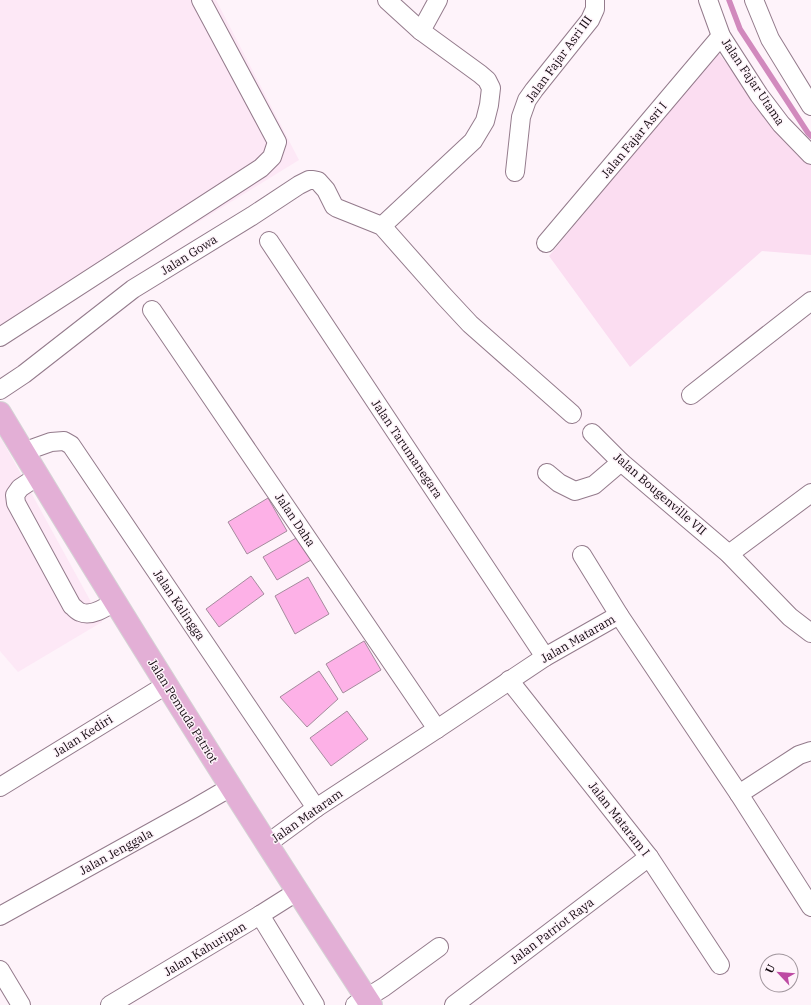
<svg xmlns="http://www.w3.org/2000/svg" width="811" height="1005" font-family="'IBM Plex Serif',serif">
  <rect width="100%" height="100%" fill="#fef3fa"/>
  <!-- built -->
  <g fill="#fde8f6">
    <path d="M0 0H216L299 160 0 344Z"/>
    <path d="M0 436 102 622 18 672 0 651Z"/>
  </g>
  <!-- green -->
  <path fill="#fbddf1" d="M717 51 797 155 811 163V255L762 251 630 367 549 256Z"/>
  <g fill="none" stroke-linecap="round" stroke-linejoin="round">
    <!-- stream -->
    <path stroke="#d189bd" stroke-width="5.5" d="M729 0 740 29 808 133 811 136"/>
  </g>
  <!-- building -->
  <g fill="#fdb1e7" stroke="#a58b9d">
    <path d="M268 498 287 531 247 554 228 522Z"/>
    <path d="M298 537 311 560 277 580 263 557Z"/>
    <path d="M251 576 264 594 219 627 206 609Z"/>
    <path d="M308 577 329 614 295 634 275 596Z"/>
    <path d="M364 641 381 670 343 693 326 664Z"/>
    <path d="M319 671 338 699 307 727 280 697Z"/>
    <path d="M347 711 368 739 331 766 310 738Z"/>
  </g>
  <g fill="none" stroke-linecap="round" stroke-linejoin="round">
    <defs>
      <g id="minor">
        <path d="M708 0 721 36 759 95 781 124 811 155"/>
        <path d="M754 0 770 39 811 106"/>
        <path d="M421 31 438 0"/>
        <path d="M515 172 521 117 527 100 534 90 590 20 595 9V0"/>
        <path d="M382 226 473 141 485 121 489 105 491 88 487 80 480 74 421 31 387 0"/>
        <path d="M269 241 545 657"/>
        <path d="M546 243 721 36"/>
        <path d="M152 310 437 729"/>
        <path d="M0 337 261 168 272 157 277 142 201 0"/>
        <path d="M0 390 24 374 133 289 252 216 299 185 309 180H313L318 181 326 190 334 206 337 208 382 226 443 295 470 324 572 414"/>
        <path d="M691 395 811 301"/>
        <path d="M592 433 621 462 729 554 790 617 811 633"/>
        <path d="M23 452 51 442 64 441 71 445 316 808"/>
        <path d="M547 473 559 483 575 491 594 485 621 462"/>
        <path d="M38 476 20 488 15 495 16 503 72 606C74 607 77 611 80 612 91 617 105 608 114 602"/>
        <path d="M729 554 811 493"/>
        <path d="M582 555 619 615 739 794 811 907"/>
        <path d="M509 680 649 857 720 965"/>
        <path d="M0 787 166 685"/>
        <path d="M739 794 799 755 811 751"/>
        <path d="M267 844 316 808 437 729 545 657 619 615"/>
        <path d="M260 915 315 1005"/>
        <path d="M0 916 193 809 231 787"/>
        <path d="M0 970 21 1005"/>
        <path d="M110 1005 260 915 298 891"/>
        <path d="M355 1005 384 987 439 947"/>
        <path d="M454 1005 649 857"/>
      </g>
      <path id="major" d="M0 413C120 613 244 810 371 1005"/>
    </defs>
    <!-- minor casing -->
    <use href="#minor" stroke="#947b8c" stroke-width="20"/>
    <!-- major casing -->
    <use href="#major" stroke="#d4d3d4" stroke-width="24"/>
    <!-- minor -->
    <use href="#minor" stroke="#fff" stroke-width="18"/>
    <!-- major -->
    <use href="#major" stroke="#e3afd6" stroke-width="22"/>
  </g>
  <g text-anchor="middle" stroke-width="3" stroke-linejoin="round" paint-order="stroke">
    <!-- street labels -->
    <g font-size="12" fill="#12090f" stroke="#fef3fa">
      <text transform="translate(559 59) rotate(-54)" y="4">Jalan Fajar Asri III</text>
      <text transform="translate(753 82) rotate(56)" y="4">Jalan Fajar Utama</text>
      <text transform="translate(634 140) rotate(-50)" y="4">Jalan Fajar Asri I</text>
      <text transform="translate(189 255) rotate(-32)" y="4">Jalan Gowa</text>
      <text transform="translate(407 449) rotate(56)" y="4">Jalan Tarumanegara</text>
      <text transform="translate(660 494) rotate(41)" y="4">Jalan Bougenville VII</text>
      <text transform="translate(295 520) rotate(56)" y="4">Jalan Daha</text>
      <text transform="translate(179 605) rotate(56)" y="4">Jalan Kalingga</text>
      <text transform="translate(578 639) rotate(-30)" y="4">Jalan Mataram</text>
      <text transform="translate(183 711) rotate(58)" y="4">Jalan Pemuda Patriot</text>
      <text transform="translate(83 736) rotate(-32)" y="4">Jalan Kediri</text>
      <text transform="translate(307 816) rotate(-35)" y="4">Jalan Mataram</text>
      <text transform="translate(619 819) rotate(52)" y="4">Jalan Mataram I</text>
      <text transform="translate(116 852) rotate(-29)" y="4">Jalan Jenggala</text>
      <text transform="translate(552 931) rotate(-37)" y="4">Jalan Patriot Raya</text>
      <text transform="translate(205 949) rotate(-31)" y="4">Jalan Kahuripan</text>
    </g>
  </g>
  <!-- north arrow -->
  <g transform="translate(779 973) rotate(296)"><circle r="19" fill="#fef3fa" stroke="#a0959c"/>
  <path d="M0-3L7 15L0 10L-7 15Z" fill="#bd4aa3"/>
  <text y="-6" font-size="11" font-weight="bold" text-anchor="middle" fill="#12090f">U</text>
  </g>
</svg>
